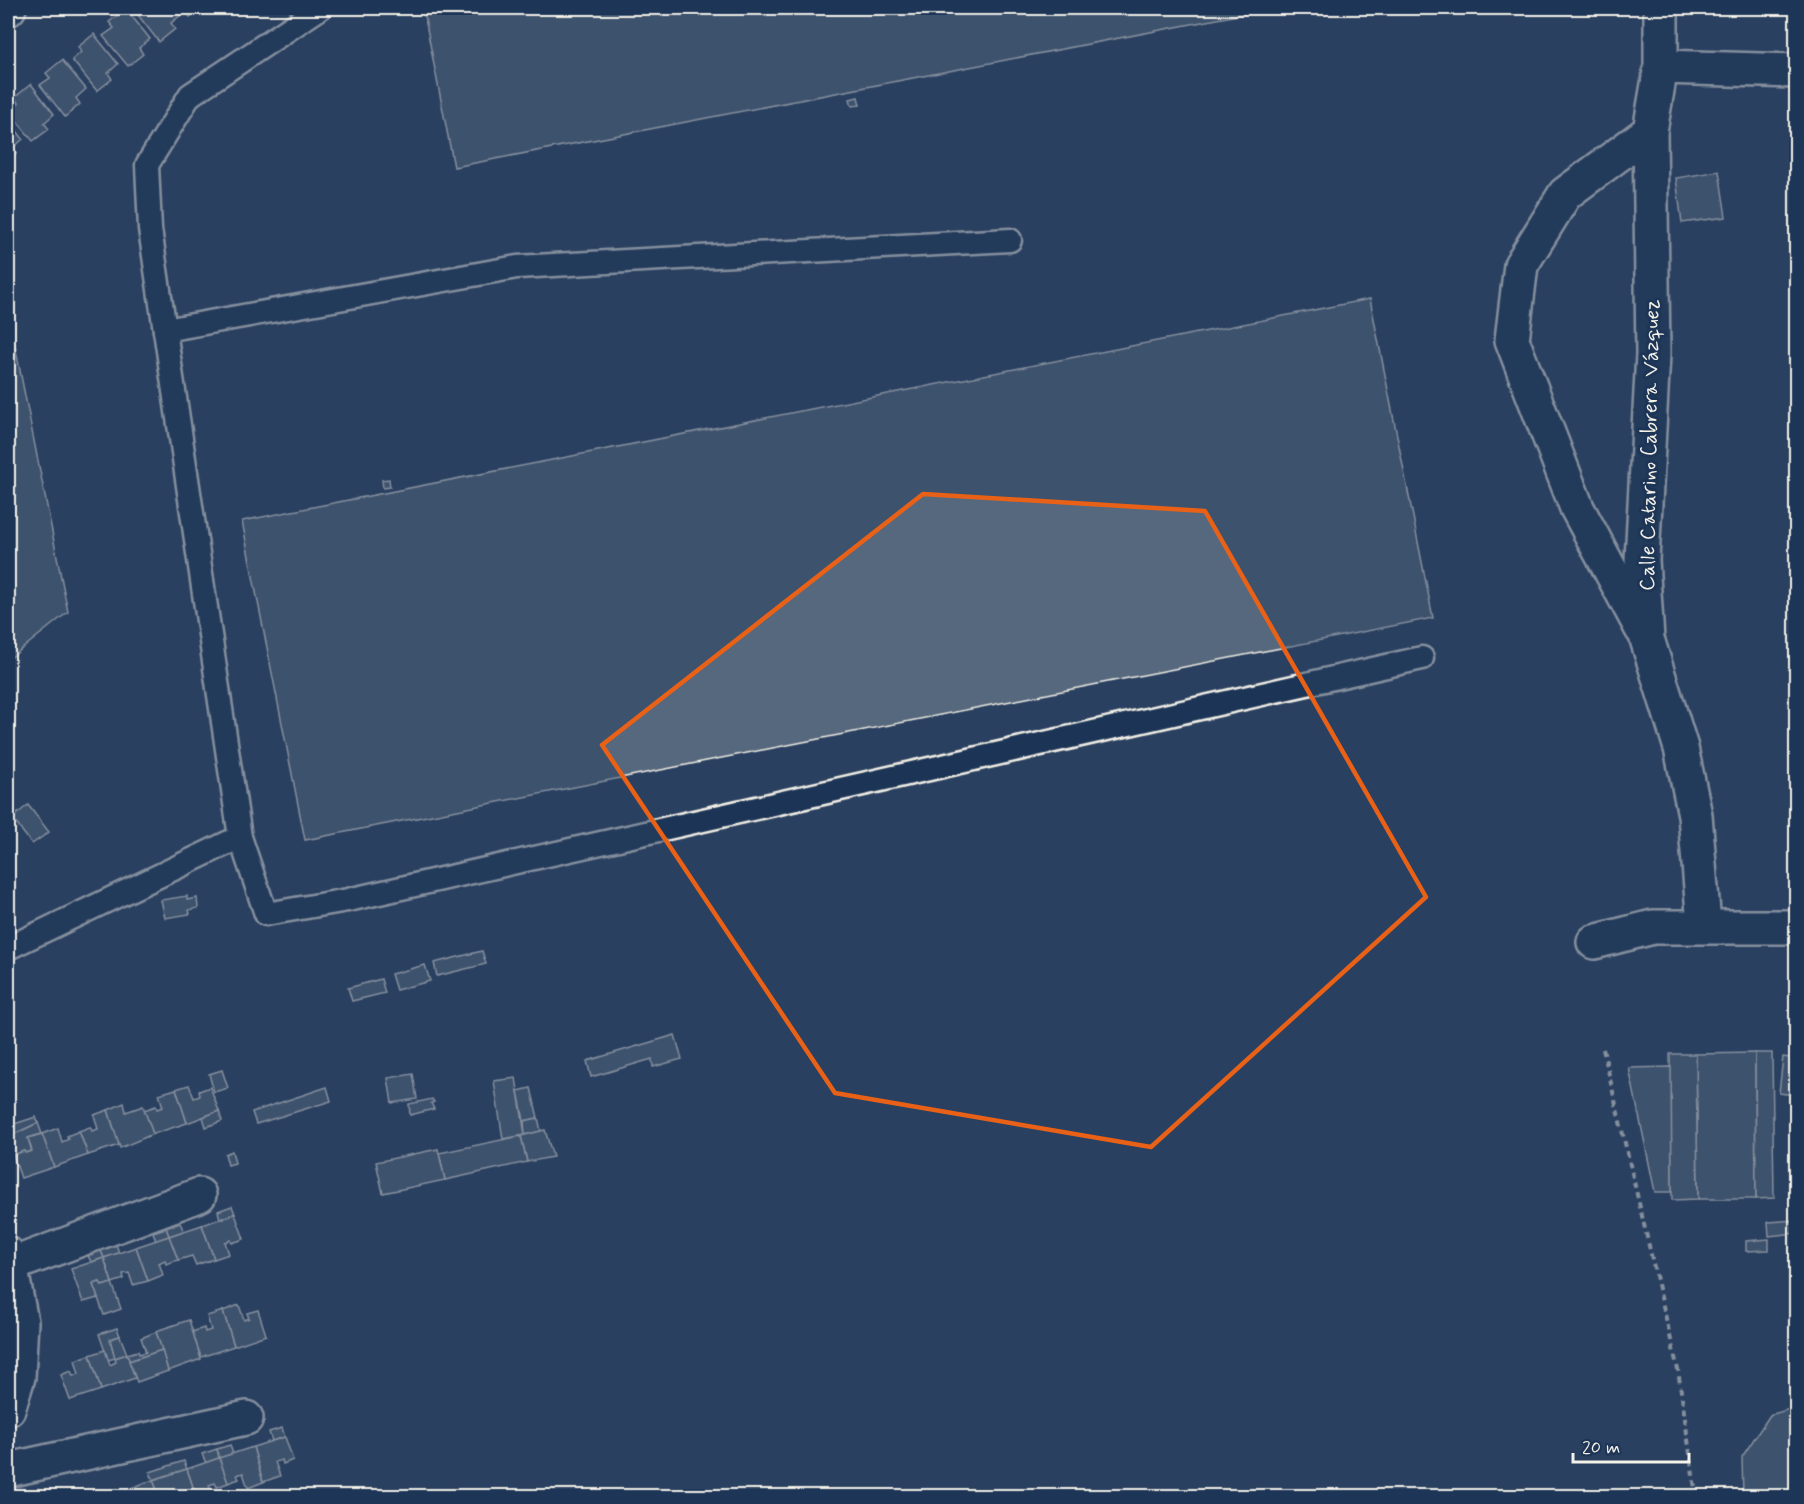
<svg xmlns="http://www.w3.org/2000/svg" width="1804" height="1504" font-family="Mynerve,sans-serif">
  <rect width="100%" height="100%" fill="#2a4060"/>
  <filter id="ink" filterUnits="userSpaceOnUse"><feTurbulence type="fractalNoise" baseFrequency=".0167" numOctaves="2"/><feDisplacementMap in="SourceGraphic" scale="12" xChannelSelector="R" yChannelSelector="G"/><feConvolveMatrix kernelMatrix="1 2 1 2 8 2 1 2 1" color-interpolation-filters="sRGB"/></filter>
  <g filter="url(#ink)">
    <!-- building -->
    <g fill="#56677d" stroke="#f4f1e8" stroke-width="1.5">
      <path d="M138 8H175L181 15 171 23 175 29 159 42 134 10Z"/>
      <path d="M183 8H202L190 17Z"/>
      <path d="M423 8H1274L454 167Z"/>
      <path d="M126 9 150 39 139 48 143 54 128 66 103 36 114 28 109 22Z"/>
      <path d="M94 34 118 64 108 73 112 79 97 91 72 60 81 52 78 47Z"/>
      <path d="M62 60 86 89 76 98 80 104 65 117 40 85 50 78 46 73Z"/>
      <path d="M31 84 54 114 44 123 49 129 33 141 9 111 19 103 14 98Z"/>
      <path d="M858 97 860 105 852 106 850 99Z"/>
      <path d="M8 119 23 139 13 148 17 153 8 162Z"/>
      <path d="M1719 171 1726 217 1682 223 1676 178Z"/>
      <path d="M1370 299 1433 618 305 840 242 521Z"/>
      <path d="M8 310 68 612 8 660Z"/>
      <path d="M389 479 390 487 383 488 382 480Z"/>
      <path d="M28 805 49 832 32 844 12 818Z"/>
      <path d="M187 896V900L197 898 198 908 189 910 190 914 165 918 161 900Z"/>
      <path d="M482 951 486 964 437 976 434 963Z"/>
      <path d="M425 965 430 981 396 990 391 974Z"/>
      <path d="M381 979 385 993 352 1001 348 988Z"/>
      <path d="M675 1035 682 1059 653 1067 652 1059 591 1077 587 1061Z"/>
      <path d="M1755 1053 1756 1199H1698L1696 1054Z"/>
      <path d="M1755 1053H1772L1774 1198 1756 1199Z"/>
      <path d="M1670 1054H1696L1698 1199 1672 1200Z"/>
      <path d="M1783 1057 1796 1059 1794 1095 1779 1093Z"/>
      <path d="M1671 1067 1672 1192H1655L1629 1068Z"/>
      <path d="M222 1070 228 1088 214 1092 209 1074Z"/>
      <path d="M413 1074 417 1099 392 1103 388 1078Z"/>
      <path d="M516 1078 525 1135 503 1139 494 1081Z"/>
      <path d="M189 1085 194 1098 200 1096 199 1091 210 1087 219 1111 187 1123 176 1089Z"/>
      <path d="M327 1087 331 1101 256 1124 252 1112Z"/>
      <path d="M531 1088 538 1118 524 1121 518 1091Z"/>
      <path d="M176 1089 187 1123 153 1134 144 1110 156 1106 157 1109 163 1107 159 1094Z"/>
      <path d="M432 1099 434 1102 431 1103 434 1109 410 1115 409 1104Z"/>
      <path d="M124 1103 126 1112 143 1106 153 1134 120 1148 108 1110Z"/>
      <path d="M108 1110 119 1145 88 1155 79 1131 90 1127 92 1131 98 1129 94 1115Z"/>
      <path d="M219 1111 222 1121 206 1127 203 1117Z"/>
      <path d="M36 1117 38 1123 8 1137V1126Z"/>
      <path d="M538 1118 541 1131 525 1135 524 1121Z"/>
      <path d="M38 1123 42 1134 28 1138 32 1151 25 1153 24 1151 13 1155 8 1137Z"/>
      <path d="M58 1128 62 1142 69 1139 67 1136 79 1131 88 1155 54 1167 42 1134Z"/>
      <path d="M545 1130 553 1157 527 1162 521 1136Z"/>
      <path d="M42 1134 54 1167 21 1178 13 1155 24 1151 25 1153 32 1151 28 1138Z"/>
      <path d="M521 1136 527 1162 445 1180 439 1153Z"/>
      <path d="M438 1149 445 1180 383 1193 376 1162Z"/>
      <path d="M232 1151 235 1163 228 1165 225 1154Z"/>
      <path d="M232 1206 235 1214 220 1219 218 1211Z"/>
      <path d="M235 1214 244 1239 232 1243 231 1240 225 1242 229 1254 214 1259 202 1225Z"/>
      <path d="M1796 1220V1233L1769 1236 1768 1222Z"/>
      <path d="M180 1223 184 1231 169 1236 166 1228Z"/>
      <path d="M202 1225 214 1259 196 1265 192 1256 178 1260 169 1236Z"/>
      <path d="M166 1228 169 1236 156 1241 153 1232Z"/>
      <path d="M169 1236 178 1260 166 1264 165 1260 159 1263 163 1275 148 1281 136 1247Z"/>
      <path d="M1769 1239V1250L1746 1251V1241Z"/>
      <path d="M116 1244 119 1253 104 1258 100 1249Z"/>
      <path d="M136 1247 148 1281 133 1285 129 1273 123 1274 124 1279 112 1283 104 1258Z"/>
      <path d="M100 1249 104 1258 91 1262 87 1253Z"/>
      <path d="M104 1258 112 1283 102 1286 100 1282 93 1284 98 1298 83 1302 71 1269Z"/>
      <path d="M100 1282 102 1286 112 1283 121 1309 104 1315 93 1284Z"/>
      <path d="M239 1305 244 1320 249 1318 247 1313 258 1310 266 1335 234 1346 223 1311Z"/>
      <path d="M223 1311 234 1346 201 1357 192 1332 204 1328 205 1332 211 1330 207 1316Z"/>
      <path d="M189 1320 201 1359 168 1371 156 1331Z"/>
      <path d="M117 1328 120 1336 110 1339 115 1358 108 1360 99 1334Z"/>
      <path d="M156 1332 162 1350 129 1361 127 1354 138 1351 139 1354 146 1352 141 1338Z"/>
      <path d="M120 1336 127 1354 115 1358 110 1339Z"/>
      <path d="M105 1350 110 1365 116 1362 115 1358 127 1354 135 1378 101 1390 90 1355Z"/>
      <path d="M162 1350 168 1371 137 1382 129 1361Z"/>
      <path d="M90 1355 101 1390 70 1400 61 1375 71 1371 73 1376 79 1374 75 1360Z"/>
      <path d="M1796 1407V1496H1743L1742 1457 1770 1415Z"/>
      <path d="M282 1428 285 1437 272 1441 269 1432Z"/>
      <path d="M285 1437 293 1460 283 1464 282 1460 275 1462 280 1476 263 1482 253 1447Z"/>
      <path d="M230 1445 233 1454 219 1458 217 1449Z"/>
      <path d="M253 1447 263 1482 248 1488 243 1473 237 1475 239 1479 228 1483 219 1458Z"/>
      <path d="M217 1449 219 1458 206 1463 202 1454Z"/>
      <path d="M219 1458 228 1483 217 1487 215 1483 209 1485 213 1496H196L187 1469Z"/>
      <path d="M184 1461 187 1469 153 1480 150 1472Z"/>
      <path d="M187 1469 196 1496H178L177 1495 173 1496H159L153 1480Z"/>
      <path d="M153 1480 159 1496H121L120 1492Z"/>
    </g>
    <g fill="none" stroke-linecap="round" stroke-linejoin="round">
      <defs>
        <g id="lane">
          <path d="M320 8 190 95 147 165 150 229 240 837 266 914 348 900 1422 658"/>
          <path d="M165 330 517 267 1010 240"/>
          <path d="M8 948 240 837"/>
        </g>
        <g id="street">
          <path d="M1661 8V67L1650 131 1653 354 1642 560 1647 639 1681 748 1695 815 1704 925"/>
          <path d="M8 9 9 8"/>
          <path d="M1661 67 1796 71"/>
          <path d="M1642 629 1577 508 1512 340 1521 265 1565 194 1650 131"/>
          <path d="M1594 942 1653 927H1796"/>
          <path d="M8 1254 21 1322 18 1377 8 1409"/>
          <path d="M11 1265 199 1195"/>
          <path d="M8 1470 246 1418"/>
        </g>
      </defs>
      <!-- lane casing -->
      <use href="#lane" stroke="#f4f1e8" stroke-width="27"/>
      <!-- street casing -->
      <use href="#street" stroke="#f4f1e8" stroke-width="38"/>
      <!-- path -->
      <path stroke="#f4f1e8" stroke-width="4" stroke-dasharray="6 4.5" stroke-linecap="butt" d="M1603 1049 1678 1370 1696 1496"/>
      <!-- lane -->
      <use href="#lane" stroke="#1d3557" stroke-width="22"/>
      <!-- street -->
      <use href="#street" stroke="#1d3557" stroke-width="33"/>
    </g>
  </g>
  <!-- marked area -->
  <path d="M0 0H1804V1504H0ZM923 494 1205 511 1426 897 1151 1147 835 1093 602 745Z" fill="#2a4060" fill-opacity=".55" fill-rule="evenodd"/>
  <path fill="none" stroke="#e96117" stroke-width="4.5" stroke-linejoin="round" d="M923 494 1205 511 1426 897 1151 1147 835 1093 602 745Z"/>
  <g text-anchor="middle" stroke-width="6" stroke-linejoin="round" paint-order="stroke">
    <!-- street labels -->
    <g font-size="21" fill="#f4f1e8" stroke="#1d3557">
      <text transform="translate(1649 445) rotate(-89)" y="7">Calle Catarino Cabrera Vázquez</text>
    </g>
  </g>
  <!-- margin -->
  <rect width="1804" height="1504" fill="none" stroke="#1d3557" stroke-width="30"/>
  <rect x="15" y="15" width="1774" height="1474" fill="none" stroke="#f4f1e8" stroke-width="2" filter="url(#ink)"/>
  <!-- scale -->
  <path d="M1573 1453v9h116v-9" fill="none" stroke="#f4f1e8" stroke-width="3"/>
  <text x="1582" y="1453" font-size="18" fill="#f4f1e8" stroke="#1d3557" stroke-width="4.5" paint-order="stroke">20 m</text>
</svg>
